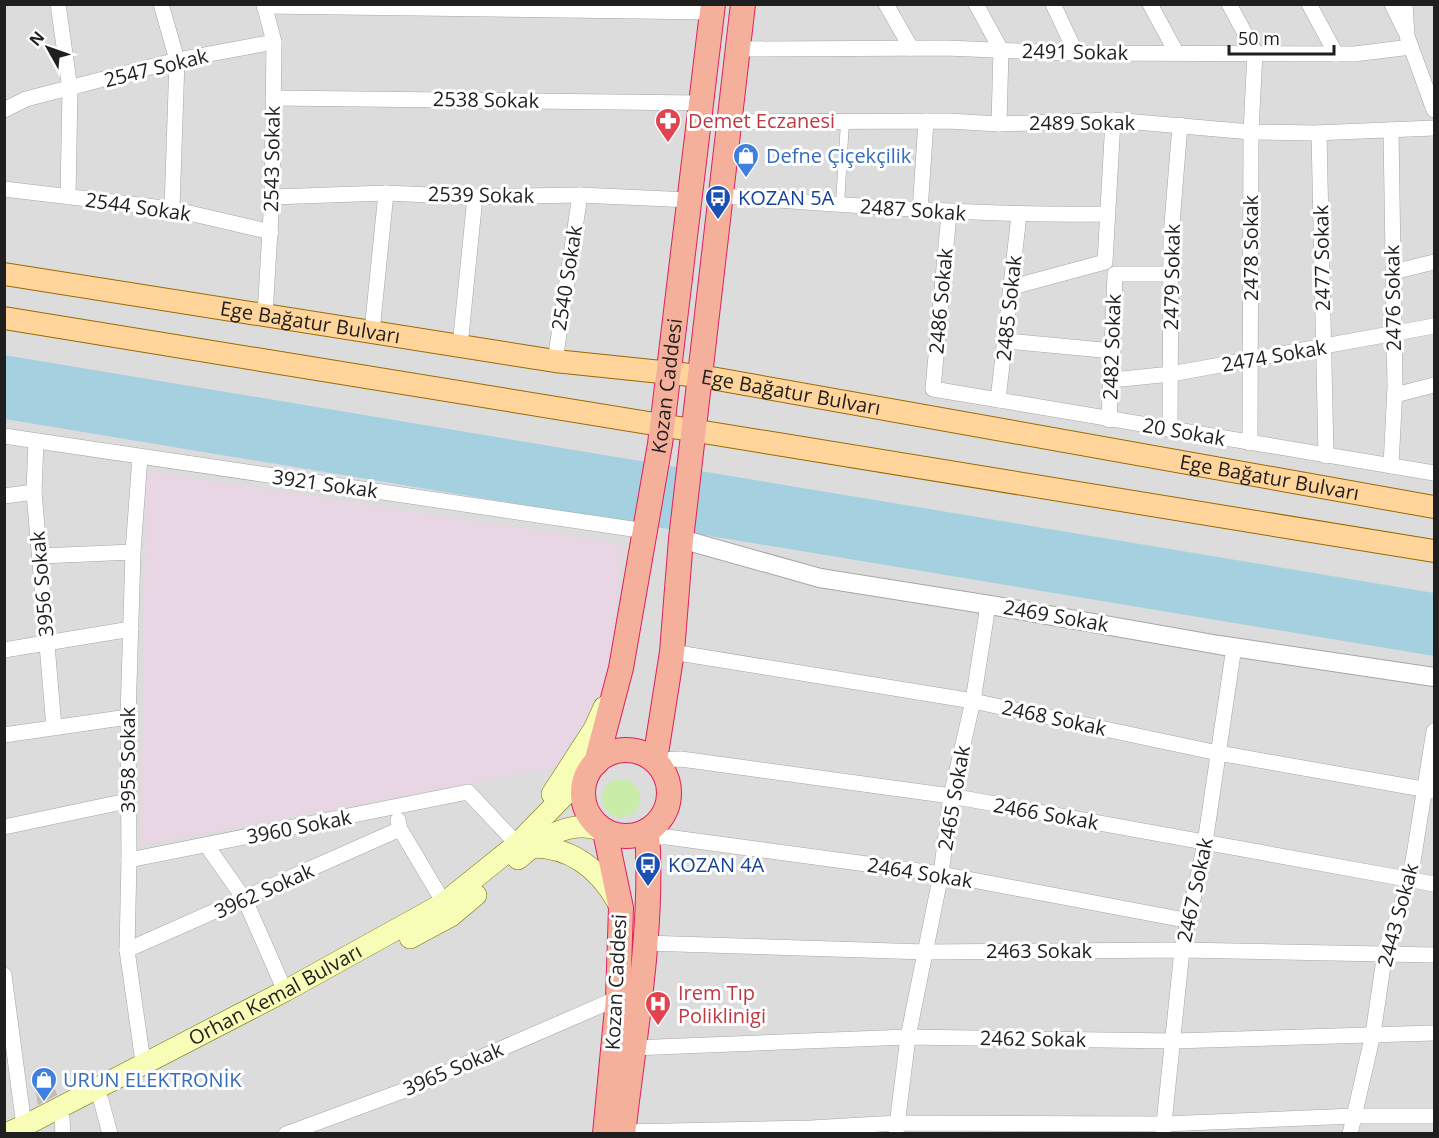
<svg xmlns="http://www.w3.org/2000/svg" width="1439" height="1138" font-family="'Open Sans',sans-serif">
  <rect width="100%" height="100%" fill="#f0ece5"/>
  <!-- residential -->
  <rect fill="#dddcdc" x="5" y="5" width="1429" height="1128"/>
  <!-- industrial -->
  <path fill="#e9d6e5" d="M146 471 623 544 605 700 567 765 141 845Z"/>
  <!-- grass -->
  <circle fill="#c9eca9" cx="621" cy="798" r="19"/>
  <!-- water -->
  <path fill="#a4d0df" d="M4 355 1434 593V656L5 419Z"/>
  <!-- building -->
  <path fill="#c5bcb4" d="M35 1089H55L57 1095 38 1105Z"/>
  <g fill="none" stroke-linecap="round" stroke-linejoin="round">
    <defs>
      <path id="service" d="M840 205 845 121"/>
      <g id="minor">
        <path d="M58 4 70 89 68 197"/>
        <path d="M161 4 177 60 172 209"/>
        <path d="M264 4 274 42 272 197 265 315"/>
        <path d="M886 4 911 48"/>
        <path d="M976 4 1001 50 999 124"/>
        <path d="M1053 4 1076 53"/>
        <path d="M1150 4 1176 52"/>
        <path d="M1229 4 1255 52 1251 132 1250 443"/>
        <path d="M1309 4 1336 54"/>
        <path d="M1392 4 1404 29"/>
        <path d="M1405 4 1407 36 1434 110"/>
        <path d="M264 6 712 12"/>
        <path d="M738 49 946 48 1067 53 1354 54 1411 47"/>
        <path d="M273 98 700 103"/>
        <path d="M4 110 26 99 177 60 274 42"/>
        <path d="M729 122 948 121 999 124 1113 120 1251 132 1315 133 1434 128"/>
        <path d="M1391 130 1395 387 1391 466"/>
        <path d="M1319 133 1326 456"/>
        <path d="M4 189 172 209 271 232"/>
        <path d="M721 196C850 205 977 216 1106 214"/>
        <path d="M272 197 386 193 475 197 580 195 690 200"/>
        <path d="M920 211 926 121"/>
        <path d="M949 213 933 389 1434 473"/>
        <path d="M1393 272 1434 262"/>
        <path d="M1012 287 1105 262 1113 120"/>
        <path d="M372 331 386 193"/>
        <path d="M1007 341 1113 351"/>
        <path d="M460 346 475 197"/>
        <path d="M555 361 580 195"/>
        <path d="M1112 380 1171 374 1434 326"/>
        <path d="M1395 395 1434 385"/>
        <path d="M998 400 1019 215"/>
        <path d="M1109 420 1115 274H1171"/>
        <path d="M1170 430 1171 236 1180 125"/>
        <path d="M4 436 646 531"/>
        <path d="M36 441 34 492 54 727"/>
        <path d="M140 457 133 552 128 717 129 860 127 950 143 1062"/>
        <path d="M4 496 34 492"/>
        <path d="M40 556 133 552"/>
        <path d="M4 650 131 629"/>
        <path d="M672 652 973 701 1218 753 1434 791"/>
        <path d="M4 735 128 717"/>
        <path d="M655 760 681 759 951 796 1434 884"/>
        <path d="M398 820 400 829 444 903"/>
        <path d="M4 827 127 801"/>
        <path d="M647 837H667L941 874 1190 921"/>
        <path d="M207 846 245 900 285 991"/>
        <path d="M129 860 468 792 517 844"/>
        <path d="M644 943 926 952 1182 950 1434 955"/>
        <path d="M127 950 400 829"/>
        <path d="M4 975 24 1126"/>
        <path d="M632 1048 908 1037 1173 1041 1434 1033"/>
        <path d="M101 1100 110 1134"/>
        <path d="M62 1118 63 1134"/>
        <path d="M623 1132 811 1128 898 1123 1164 1124 1355 1116H1434"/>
        <path d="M896 1133 908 1037 941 874 951 796 973 701 988 605"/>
        <path d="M1163 1133 1182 950 1205 843 1234 647"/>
        <path d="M286 1134 408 1089 618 998"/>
        <path d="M1350 1134 1373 1034 1385 952 1410 880 1434 731"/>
      </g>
      <path id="tertiary" d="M681 539 820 578 996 606 1219 645 1434 677"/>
      <g id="secondary">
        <path d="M552 794 594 729 604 707"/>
        <path d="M532 847C571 847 598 868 617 901"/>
        <path d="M518 859C544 837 571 817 605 832"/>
        <path d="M410 938 451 916 476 895"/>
        <path id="s1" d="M5 1134 24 1126 285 991 444 903 517 844 596 763"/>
      </g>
      <g id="primary">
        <path id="s2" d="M4 274 555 361 700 376 1434 507"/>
        <path d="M4 318 1434 551"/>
      </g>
      <g id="trunk">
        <circle cx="626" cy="793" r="43"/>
        <path d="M655 760 672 652 681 539 743 4"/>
        <path id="s3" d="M596 763 621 668 660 444 713 4"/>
        <path d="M605 832 621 908 618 998 605 1134"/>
        <path d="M623 1134C634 1037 654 928 647 831"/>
      </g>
    </defs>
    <!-- service casing -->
    <use href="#service" stroke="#a6a6a6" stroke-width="9"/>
    <!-- minor casing -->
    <use href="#minor" stroke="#a6a6a6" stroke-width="16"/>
    <!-- tertiary casing -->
    <use href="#tertiary" stroke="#a6a6a6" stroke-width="20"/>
    <!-- secondary casing -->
    <use href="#secondary" stroke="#6b7a01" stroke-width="22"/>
    <!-- primary casing -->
    <use href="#primary" stroke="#9a6a00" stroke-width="24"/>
    <!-- trunk casing -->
    <use href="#trunk" stroke="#e11f5e" stroke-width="26"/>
    <!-- service -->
    <use href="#service" stroke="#fff" stroke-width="8"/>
    <!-- minor -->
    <use href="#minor" stroke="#fff" stroke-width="15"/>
    <!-- tertiary -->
    <use href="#tertiary" stroke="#fff" stroke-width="18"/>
    <!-- secondary -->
    <use href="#secondary" stroke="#f7fcb7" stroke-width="21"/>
    <!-- primary -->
    <use href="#primary" stroke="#ffd59b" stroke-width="22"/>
    <!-- trunk -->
    <use href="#trunk" stroke="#f4b09a" stroke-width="24"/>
  </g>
  <!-- icons -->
  <defs>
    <symbol id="pharmacy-pin" viewBox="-11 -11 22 30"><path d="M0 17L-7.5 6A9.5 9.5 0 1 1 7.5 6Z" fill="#e0444e" stroke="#fff"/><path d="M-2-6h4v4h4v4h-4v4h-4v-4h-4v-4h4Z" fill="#fff"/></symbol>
    <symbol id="shop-pin" viewBox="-11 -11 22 30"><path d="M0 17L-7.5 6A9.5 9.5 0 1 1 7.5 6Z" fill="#3f7fe0" stroke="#fff"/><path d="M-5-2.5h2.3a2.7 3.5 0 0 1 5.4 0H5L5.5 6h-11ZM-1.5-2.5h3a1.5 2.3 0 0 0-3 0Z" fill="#fff"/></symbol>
    <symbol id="bus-pin" viewBox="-11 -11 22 30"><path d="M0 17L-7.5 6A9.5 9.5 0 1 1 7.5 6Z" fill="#1a4fb4" stroke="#fff"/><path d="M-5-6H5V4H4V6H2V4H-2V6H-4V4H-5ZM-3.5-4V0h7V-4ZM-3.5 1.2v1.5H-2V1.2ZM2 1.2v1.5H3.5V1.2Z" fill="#fff"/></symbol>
    <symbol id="hospital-pin" viewBox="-11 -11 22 30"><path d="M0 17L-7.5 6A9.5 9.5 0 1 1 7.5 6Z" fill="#e0444e" stroke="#fff"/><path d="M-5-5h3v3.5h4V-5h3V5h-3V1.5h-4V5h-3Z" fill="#fff"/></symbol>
  </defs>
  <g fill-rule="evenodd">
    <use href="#pharmacy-pin" x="653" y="106" width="30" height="40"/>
    <use href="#shop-pin" x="731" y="141" width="30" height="40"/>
    <use href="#bus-pin" x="703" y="183" width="30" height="40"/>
    <use href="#bus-pin" x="633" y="850" width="30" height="40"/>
    <use href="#hospital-pin" x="643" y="989" width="30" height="40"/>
    <use href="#shop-pin" x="29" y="1065" width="30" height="40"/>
  </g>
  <g text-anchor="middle" stroke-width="6" stroke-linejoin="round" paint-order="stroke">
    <!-- street labels -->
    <g font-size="20" fill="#1f1f1f" stroke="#fff">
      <text transform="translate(1075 52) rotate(1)" y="7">2491 Sokak</text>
      <text transform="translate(156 68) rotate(-14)" y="7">2547 Sokak</text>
      <text transform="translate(486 100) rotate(1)" y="7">2538 Sokak</text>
      <text x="1082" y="130">2489 Sokak</text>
      <text transform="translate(272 159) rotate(-89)" y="7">2543 Sokak</text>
      <text transform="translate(481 195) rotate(1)" y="7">2539 Sokak</text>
      <text transform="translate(138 207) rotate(8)" y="7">2544 Sokak</text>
      <text transform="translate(913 210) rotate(4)" y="7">2487 Sokak</text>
      <text transform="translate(1251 248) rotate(-90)" y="7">2478 Sokak</text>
      <text transform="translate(1322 258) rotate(-91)" y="7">2477 Sokak</text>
      <text transform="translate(1172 277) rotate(-89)" y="7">2479 Sokak</text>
      <text transform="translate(567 278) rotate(-81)" y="7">2540 Sokak</text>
      <text transform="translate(1393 298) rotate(-91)" y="7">2476 Sokak</text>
      <text transform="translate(941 301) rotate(-85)" y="7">2486 Sokak</text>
      <text transform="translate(1009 308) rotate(-84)" y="7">2485 Sokak</text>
      <text dy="7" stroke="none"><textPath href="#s2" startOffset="310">Ege Bağatur Bulvarı</textPath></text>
      <text transform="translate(1112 347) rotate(-88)" y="7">2482 Sokak</text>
      <text transform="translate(1274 356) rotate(-10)" y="7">2474 Sokak</text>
      <text dy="7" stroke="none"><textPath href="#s3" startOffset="384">Kozan Caddesi</textPath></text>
      <text dy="7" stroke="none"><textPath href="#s2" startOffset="796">Ege Bağatur Bulvarı</textPath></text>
      <text transform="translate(1184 432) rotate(10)" y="7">20 Sokak</text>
      <text dy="7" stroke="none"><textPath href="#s2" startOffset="1282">Ege Bağatur Bulvarı</textPath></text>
      <text transform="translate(325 484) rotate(8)" y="7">3921 Sokak</text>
      <text transform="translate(42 584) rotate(-95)" y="7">3956 Sokak</text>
      <text transform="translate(1056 616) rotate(10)" y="7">2469 Sokak</text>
      <text transform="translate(1054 718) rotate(12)" y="7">2468 Sokak</text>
      <text transform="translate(128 760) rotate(-90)" y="7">3958 Sokak</text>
      <text transform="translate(954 798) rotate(-80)" y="7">2465 Sokak</text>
      <text transform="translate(1046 814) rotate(10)" y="7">2466 Sokak</text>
      <text transform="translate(299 827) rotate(-11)" y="7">3960 Sokak</text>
      <text transform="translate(920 873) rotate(9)" y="7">2464 Sokak</text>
      <text transform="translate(1195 890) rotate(-78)" y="7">2467 Sokak</text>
      <text transform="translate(264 891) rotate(-24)" y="7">3962 Sokak</text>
      <text transform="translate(1398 915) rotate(-75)" y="7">2443 Sokak</text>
      <text x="1039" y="958">2463 Sokak</text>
      <text transform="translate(616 982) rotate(-87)" y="7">Kozan Caddesi</text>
      <text dy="7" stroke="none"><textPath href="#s1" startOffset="304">Orhan Kemal Bulvarı</textPath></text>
      <text transform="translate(1033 1039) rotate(1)" y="7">2462 Sokak</text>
      <text transform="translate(453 1069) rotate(-23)" y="7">3965 Sokak</text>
    </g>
    <!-- health labels -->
    <g font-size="20" fill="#be3a42" stroke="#fff" text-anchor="start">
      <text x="688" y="128">Demet Eczanesi</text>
      <text x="678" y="1000">Irem Tıp<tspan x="678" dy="23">Poliklinigi</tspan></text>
    </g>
    <!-- shop labels -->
    <g font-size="20" fill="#366cbe" stroke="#fff" text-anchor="start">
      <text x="766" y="163">Defne Çiçekçilik</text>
      <text x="63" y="1087">URUN ELEKTRONİK</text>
    </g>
    <!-- transit labels -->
    <g font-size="20" fill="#164399" stroke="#fff" text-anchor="start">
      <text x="738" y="205">KOZAN 5A</text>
      <text x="668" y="872">KOZAN 4A</text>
    </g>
  </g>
  <!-- border -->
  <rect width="1439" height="1138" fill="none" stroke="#1f1f1f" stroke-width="12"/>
  <!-- north arrow -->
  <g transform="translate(48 48) rotate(310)" stroke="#ffffff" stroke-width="4.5" paint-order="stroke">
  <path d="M0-4.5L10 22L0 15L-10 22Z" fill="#1f1f1f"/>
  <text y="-9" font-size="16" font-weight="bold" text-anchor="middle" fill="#1f1f1f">N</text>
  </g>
  <!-- scale -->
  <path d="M1229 45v9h105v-9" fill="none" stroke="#1f1f1f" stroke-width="3"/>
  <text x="1238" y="45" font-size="18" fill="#1f1f1f" stroke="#ffffff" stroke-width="4.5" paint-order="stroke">50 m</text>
</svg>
